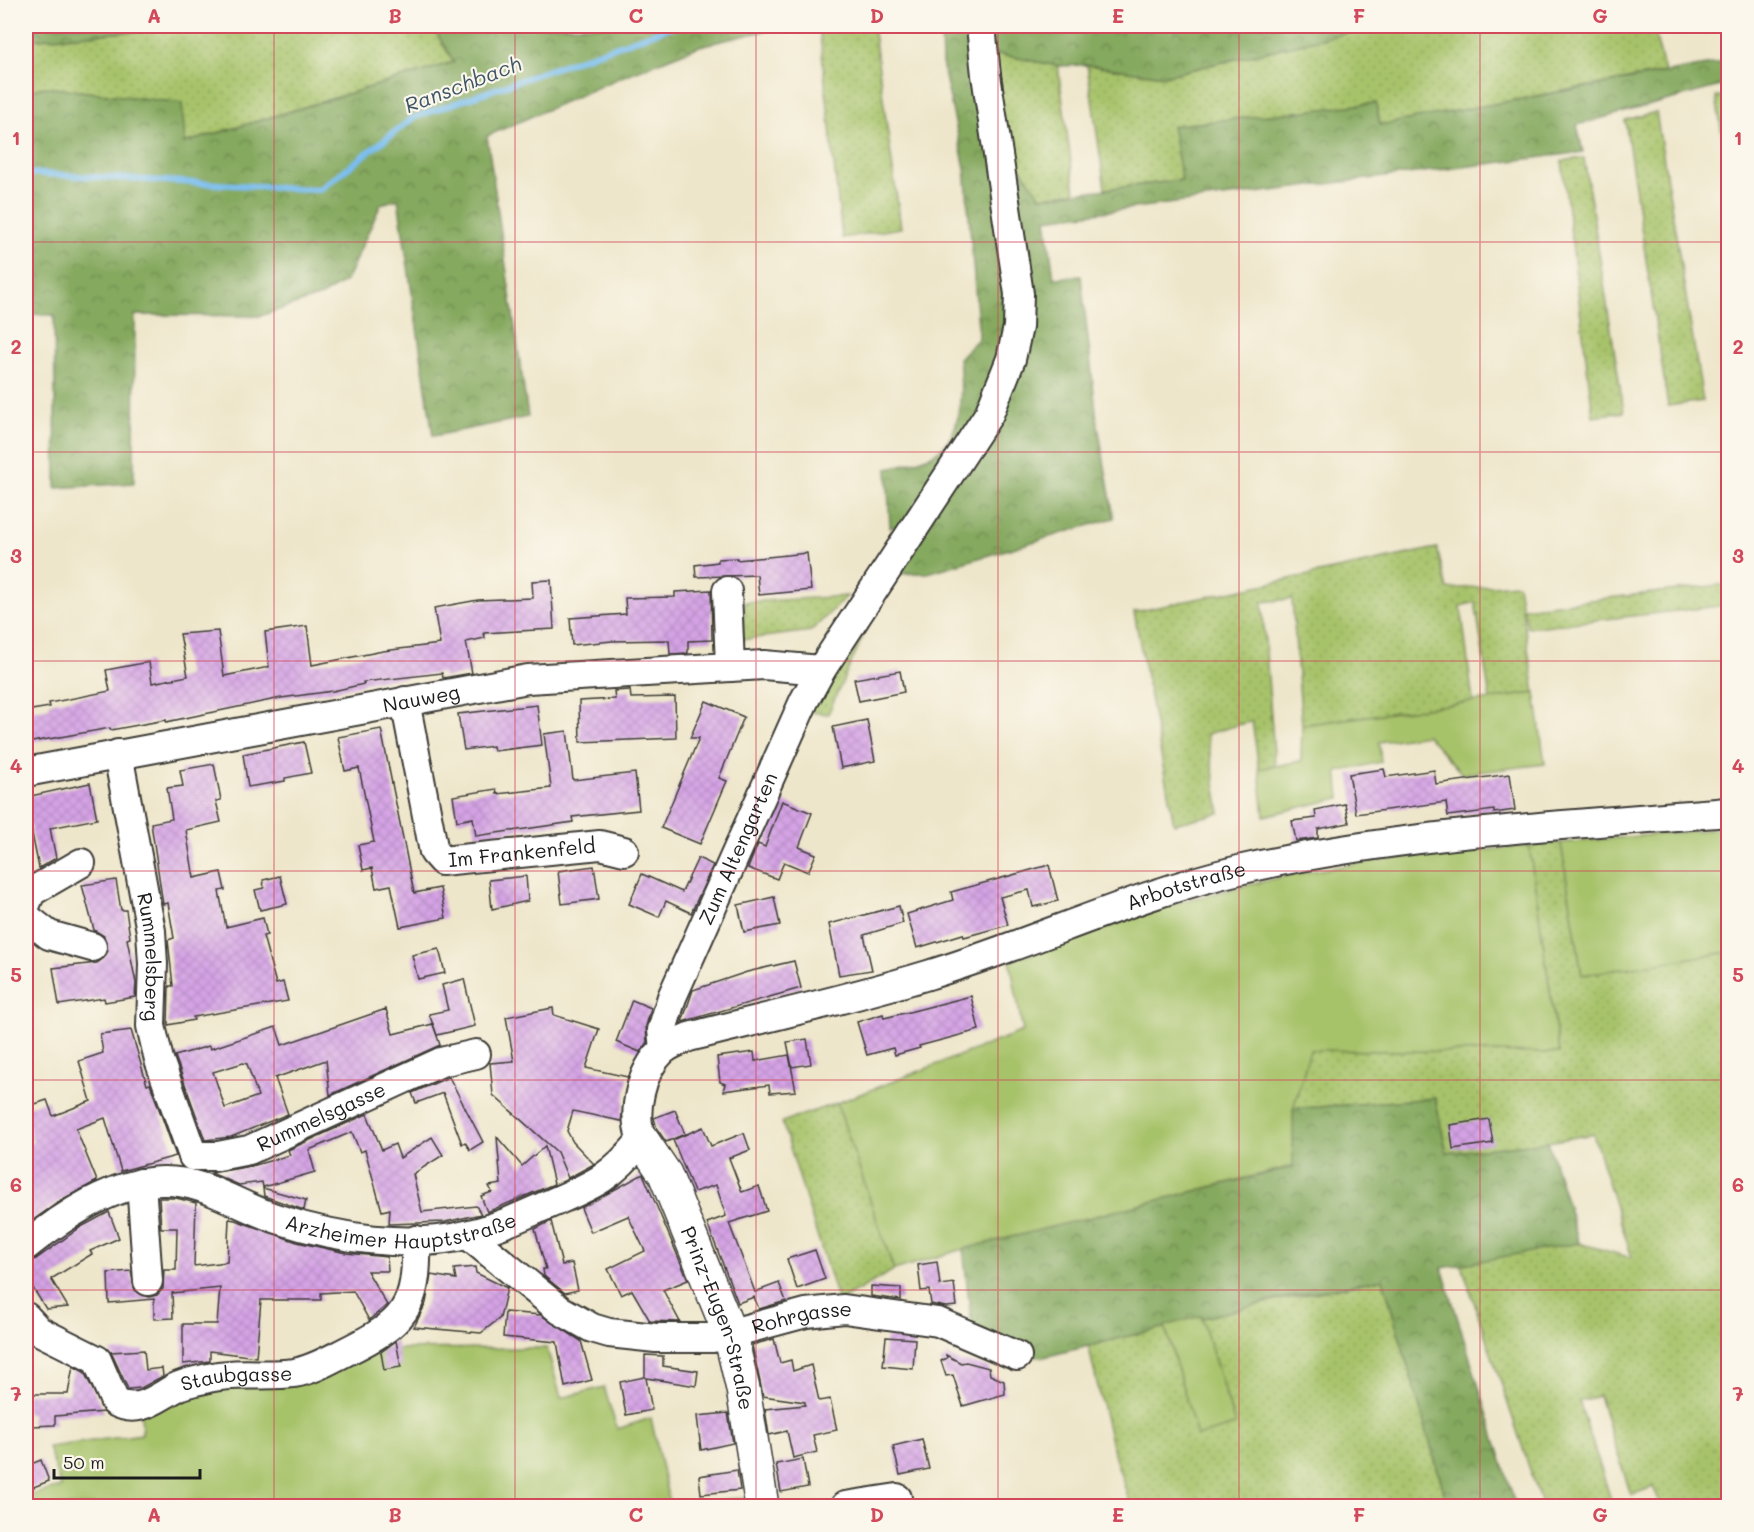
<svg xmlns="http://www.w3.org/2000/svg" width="1754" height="1532" font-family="Mali,sans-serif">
  <defs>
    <pattern id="grass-dots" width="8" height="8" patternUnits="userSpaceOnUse" patternTransform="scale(1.5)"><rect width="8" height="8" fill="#a7c36a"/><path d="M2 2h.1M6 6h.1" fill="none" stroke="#8fa75b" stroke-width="1.8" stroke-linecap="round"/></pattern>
    <pattern id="forest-crowns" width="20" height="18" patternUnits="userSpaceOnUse" patternTransform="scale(1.5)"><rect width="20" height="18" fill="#85a95e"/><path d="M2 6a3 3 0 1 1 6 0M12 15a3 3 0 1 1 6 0" fill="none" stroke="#6c894d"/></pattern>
    <pattern id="building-cross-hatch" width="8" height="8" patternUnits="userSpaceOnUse" patternTransform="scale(1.5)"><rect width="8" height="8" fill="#d5a3e5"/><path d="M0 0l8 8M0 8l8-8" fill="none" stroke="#b68cc4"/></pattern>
  </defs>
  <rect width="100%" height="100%" fill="#fbf7ec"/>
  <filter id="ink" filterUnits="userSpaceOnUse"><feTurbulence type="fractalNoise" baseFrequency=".0167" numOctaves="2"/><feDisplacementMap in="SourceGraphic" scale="12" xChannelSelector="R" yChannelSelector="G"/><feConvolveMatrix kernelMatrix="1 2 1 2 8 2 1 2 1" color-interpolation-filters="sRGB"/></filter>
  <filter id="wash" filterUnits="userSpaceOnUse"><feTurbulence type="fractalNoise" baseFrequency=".008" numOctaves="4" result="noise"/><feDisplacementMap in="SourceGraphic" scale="24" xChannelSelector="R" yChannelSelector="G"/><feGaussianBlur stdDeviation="1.35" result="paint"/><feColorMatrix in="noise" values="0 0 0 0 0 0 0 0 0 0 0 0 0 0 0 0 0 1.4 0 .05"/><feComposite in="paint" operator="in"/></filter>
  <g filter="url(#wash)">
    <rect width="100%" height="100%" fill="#eee6ca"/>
    <!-- grass -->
    <g fill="url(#grass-dots)" stroke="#627043" stroke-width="1.5">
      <path d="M202 26H432L454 62 184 143 182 103 44 87 26 92V40Z"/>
      <path d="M819 26H873L901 228 842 238Z"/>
      <path d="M1375 26H1653L1665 72 1380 125 1376 103 1173 126 1182 180 1105 189 1087 65 1164 76Z"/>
      <path d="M993 53 1058 66 1075 192 1040 197 1006 149Z"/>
      <path d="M1728 95V171L1716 97Z"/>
      <path d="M1656 112 1703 401 1668 406 1625 120Z"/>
      <path d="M1584 158 1624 412 1593 416 1562 161Z"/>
      <path d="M1437 548 1447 589 1518 584 1535 693 1490 699 1475 602 1461 606 1473 702 1302 725 1292 599 1262 602 1275 766 1259 769 1252 721 1207 734 1220 813 1174 824 1134 612Z"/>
      <path d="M1728 584V608V605L1528 628 1523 608Z"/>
      <path d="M847 596 811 631 741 640 745 602Z"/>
      <path d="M879 601 828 714 809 712Z"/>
      <path d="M1561 843 1582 975 1728 952V1506H1662L1653 1487 1631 1495 1599 1396 1579 1401 1613 1506H1542L1461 1263 1579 1243 1632 1258 1593 1134 1548 1142 1446 1153 1435 1098 1293 1109 1310 1050 1559 1052 1529 846Z"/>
      <path d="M837 1103 894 1270 838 1302 782 1122Z"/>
      <path d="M1383 1279 1448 1506H1131L1114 1454 1088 1345 1165 1326 1198 1435 1235 1425 1201 1316Z"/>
    </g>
    <!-- forest -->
    <g fill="url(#forest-crowns)" stroke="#50623d" stroke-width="1.5">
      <path d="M26 26H202L26 40Z"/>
      <path d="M432 26H785L700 46 619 78 487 136 528 417 433 436 398 199 381 204 346 281 321 296 260 316 135 315 134 483 56 488 54 315 26 314V92L44 87 182 103 185 143 454 62Z"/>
      <path d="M923 26H1375L1164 76 1087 65 1058 66 993 53 1006 149 1041 197 1182 180 1172 126 1376 103 1380 125 1728 61V84L1577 125 1583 152 1046 219 1054 278 1081 276 1097 420 1114 518 928 573 891 574 916 522 890 528 887 469C901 464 919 462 932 455 965 437 962 389 959 358L979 338 965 168 942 63 941 31Z"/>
      <path d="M1435 1098 1447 1153 1548 1142 1579 1243 1442 1268 1516 1506H1448L1383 1279 1297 1295 1044 1357 1017 1356 973 1338 963 1249 1292 1167 1293 1109Z"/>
    </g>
    <!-- garden -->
    <g fill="#a7c36a" stroke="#627043" stroke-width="1.5">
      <path d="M1535 693 1545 764 1462 774 1427 735 1379 742 1381 762 1337 772 1340 798 1264 816 1259 769 1301 761 1302 725Z"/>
      <path d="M1728 828V952L1582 975 1561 843Z"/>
      <path d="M1529 846 1559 1053 1310 1050 1293 1109V1166L963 1249 894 1270 837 1103 1023 1031 1010 961 1171 904 1294 874 1380 860Z"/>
      <path d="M1201 1316 1235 1425 1197 1436 1165 1326Z"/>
      <path d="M547 1348 561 1398 604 1387 617 1429 651 1418 670 1506H26V1496L61 1487 48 1447 142 1434 141 1411 372 1349Z"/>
      <path d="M745 1497 746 1506H676Z"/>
    </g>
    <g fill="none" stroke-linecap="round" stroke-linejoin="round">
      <!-- stream -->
      <g stroke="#79bef0" stroke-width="6">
        <path d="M1002 26 1005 28 1112 26"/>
        <path d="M26 173 319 190 413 118 674 26"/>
      </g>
    </g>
    <g id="blocks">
      <!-- building -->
      <g fill="url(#building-cross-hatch)" fill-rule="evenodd">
        <path d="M807 553 811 590 759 595 757 575 696 577 695 565 718 562V559L737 558V560Z"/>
        <path d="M551 580 554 629 484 633 485 638 466 642 472 673 443 678 442 673 363 682 364 684 333 691 281 698 166 722V720L111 730 110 728 26 743V711L50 707 49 703 110 691 106 670 149 662 152 683 188 676 180 634 218 631 224 676 269 667 265 632 307 626 312 665 383 651 440 644 434 608 478 600 533 598 532 581Z"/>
        <path d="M711 590 712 640 688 641V653L670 654 669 640 612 641 572 645 570 618 626 614 625 598 675 597V592Z"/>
        <path d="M900 671 904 692 859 701 854 679Z"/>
        <path d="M630 690 631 698 675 697 676 738 580 742 579 701 615 699 614 691Z"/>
        <path d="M706 701 744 717 719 778 727 781 700 844 661 828 699 738H690Z"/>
        <path d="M537 705 542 745 494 751 493 746 464 750 458 714Z"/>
        <path d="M867 720 875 761 841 768 833 727Z"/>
        <path d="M381 729 414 893 440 888 446 918 400 927 391 885 376 888 372 868 363 870 358 845 374 842 359 768 345 771 338 737Z"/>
        <path d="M567 731 573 780 635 773 639 810 572 817 573 822 476 836 473 818 457 821 453 796 496 789 497 794 551 788 544 734Z"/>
        <path d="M304 742 311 773 285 778V781L248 787 243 754Z"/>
        <path d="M214 764 221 800 216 801 221 822 186 830 194 878 221 872 225 890 219 891 226 927 263 918 267 935 263 936 276 984 283 982 288 1001 193 1017 194 1020 168 1025 169 986H173L168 940 174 938 168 903 163 904 151 823 172 819 167 788 183 786 180 770Z"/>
        <path d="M1384 769 1386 777 1434 770 1436 784 1510 774 1515 810 1494 813V810L1448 816 1446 802 1356 814 1349 774Z"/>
        <path d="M90 783 97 819 50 828 56 858 39 868 30 824 26 825V797Z"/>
        <path d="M782 801 812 813 799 847 816 854 808 872 784 862 777 879 748 868 758 844 765 847Z"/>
        <path d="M1345 804 1349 823 1318 829V838L1296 841 1292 821 1316 818 1315 810Z"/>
        <path d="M698 858 713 865 691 913 666 901 659 917 629 904 642 874 682 892Z"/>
        <path d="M1049 865 1058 901 1033 907 1029 890 1000 897 1008 925 964 937 963 934 917 948 907 914 953 900 951 892Z"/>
        <path d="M594 866 599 899 562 904 558 871Z"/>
        <path d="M280 876 287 904 260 910 255 890 264 888 263 880Z"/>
        <path d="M526 876 528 901 492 909 489 880Z"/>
        <path d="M116 880 121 910H126L130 938 127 939 136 983 135 997 105 1002 104 998 59 1005 53 968 97 963 104 958 108 951 104 936 94 930 82 885Z"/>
        <path d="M774 897 780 925 744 932 738 905Z"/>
        <path d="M899 906 903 923 864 935 872 970 839 975 829 924Z"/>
        <path d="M439 949 445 973 418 979 412 955Z"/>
        <path d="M794 961 801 988 682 1022 693 990 747 972Z"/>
        <path d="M464 979 475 1026 437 1035 429 1014 448 1010 442 985Z"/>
        <path d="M971 996 979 1030 919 1046 920 1048 895 1055 893 1048 867 1055 857 1022 883 1014 884 1018 909 1012Z"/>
        <path d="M632 1000 651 1008 646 1026 647 1042 640 1052 616 1042Z"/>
        <path d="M553 1008 554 1015 599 1029 586 1068 628 1077 621 1121 573 1111 567 1131 573 1142 594 1164 568 1178 557 1152 493 1095 490 1063 514 1061 506 1017Z"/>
        <path d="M386 1009 393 1034 433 1024 440 1045 330 1095 326 1060 275 1078 288 1114 231 1137 205 1140 175 1056 209 1046 210 1049 276 1027 282 1045ZM243 1063 247 1064 258 1096 225 1108 213 1072Z"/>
        <path d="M131 1030 147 1085 150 1084 176 1156 121 1171 105 1118 76 1129 97 1181 63 1199 26 1225V1146L33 1142 26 1120V1107L47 1100 53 1116 91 1101 79 1061 103 1053 100 1034Z"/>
        <path d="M807 1039 811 1064 792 1067 787 1042Z"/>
        <path d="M754 1052 755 1061 789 1055 796 1091 770 1093 769 1085 723 1091 725 1084 720 1082 717 1057Z"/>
        <path d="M449 1077 483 1142 470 1150 465 1142 462 1144 443 1093 416 1103 412 1093Z"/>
        <path d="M675 1110 685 1134 666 1142 657 1129 654 1118Z"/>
        <path d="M367 1114 382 1150 395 1144 400 1158 432 1137 443 1155 413 1174 422 1212 476 1206 481 1214 445 1222 389 1224 390 1209 382 1211 365 1150 360 1152 352 1132 309 1150 315 1172 263 1187 262 1182 239 1185 211 1173 252 1166 290 1155 288 1150Z"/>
        <path d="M1489 1119 1493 1143 1453 1149 1450 1125Z"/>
        <path d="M703 1127 711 1146 744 1133 750 1150 729 1158 742 1192 759 1186 767 1211 729 1223 755 1292 779 1283 786 1301 759 1309 754 1297 738 1303 707 1223 726 1216 716 1185 694 1192 673 1140Z"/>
        <path d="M497 1137 522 1166 545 1146 554 1184 487 1212 481 1196 492 1192 489 1186 501 1184Z"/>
        <path d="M643 1174 688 1280 663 1290 680 1322 650 1321 632 1290 621 1295 608 1269 645 1251 628 1216 591 1232 581 1208Z"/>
        <path d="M263 1188 306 1200 304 1210 264 1196Z"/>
        <path d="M159 1198H176L196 1203 194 1266 227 1262 229 1219 235 1220 297 1242 346 1253 387 1257 388 1271H367L387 1305 369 1320 353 1291 321 1293V1300H261L256 1357 210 1351V1361L183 1364V1324H217L220 1288 172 1293 173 1318 154 1319V1299L109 1303 108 1273 131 1271 135 1291 149 1297 157 1295 163 1289 164 1270H176L177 1228H161Z"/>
        <path d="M109 1212 119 1238 90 1251 92 1254 51 1279 68 1307 46 1309 33 1288 26 1293V1262L36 1259 81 1227Z"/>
        <path d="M551 1221 562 1265 572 1263 578 1290 565 1293 544 1276 543 1269H546L535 1229Z"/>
        <path d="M815 1250 825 1279 797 1289 787 1259Z"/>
        <path d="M937 1262 940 1285 954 1283 957 1306 946 1307 931 1304 929 1290 921 1291 918 1265Z"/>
        <path d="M475 1267 476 1273 507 1288 500 1318 481 1333 414 1327 426 1303 431 1275 456 1279 454 1269Z"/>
        <path d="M871 1286 901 1288V1300L871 1296Z"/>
        <path d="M505 1312 541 1315 581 1341 592 1380 565 1387 557 1342 503 1337Z"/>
        <path d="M886 1337 915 1339 913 1369 883 1366Z"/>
        <path d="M774 1339 780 1363 791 1360 793 1371 811 1365 819 1401 830 1399 837 1430 813 1435 817 1452 793 1458 787 1431 769 1435 765 1409 805 1405V1402L763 1396 752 1345Z"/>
        <path d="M396 1341 401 1367 384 1370 381 1352Z"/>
        <path d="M144 1350 146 1370 162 1368 163 1376 141 1388 128 1389 111 1352Z"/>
        <path d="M645 1355 663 1356V1366L698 1371 696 1386 646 1378 652 1410 626 1415 620 1382 645 1377Z"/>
        <path d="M946 1355 961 1363 966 1362 989 1368 990 1375 1004 1381 1005 1394 963 1406 953 1375 946 1376 941 1361 947 1358Z"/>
        <path d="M73 1366 84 1372 104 1412 55 1416V1425L32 1426 31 1413H26V1394H68Z"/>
        <path d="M728 1413 733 1443 701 1450 697 1416Z"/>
        <path d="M922 1439 929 1469 900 1475 893 1446Z"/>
        <path d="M803 1459 808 1487 781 1492 776 1464Z"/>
        <path d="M41 1460 49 1481 26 1490V1466Z"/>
        <path d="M737 1470 740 1490 701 1494 699 1476Z"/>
      </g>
    </g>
  </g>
  <g filter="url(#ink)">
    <use href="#blocks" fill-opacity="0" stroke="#3c3a36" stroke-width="1.5"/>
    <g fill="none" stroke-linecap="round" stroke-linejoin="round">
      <defs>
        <g id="minor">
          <path d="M727 591 730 667"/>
          <path id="s1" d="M405 701 434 852 442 861 600 845 624 851"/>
          <path id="s2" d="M118 754 151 931 153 964 151 1026 159 1060 193 1156"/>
          <path id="s3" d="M26 772 528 679 764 665 821 670"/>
          <path d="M26 904 31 892 81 863"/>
          <path d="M26 917 49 935 92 947"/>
          <path id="s4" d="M664 1049 662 1030 672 997 804 701 821 670 989 414 1011 359 1018 327 1019 294 986 75 981 26"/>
          <path id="s5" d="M193 1156H218L249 1150 441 1062 476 1054"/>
          <path d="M141 1183 148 1281"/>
          <path id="s6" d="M468 1235 560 1310 592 1328 609 1333 656 1338H713L806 1313 844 1309 938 1322 1017 1356"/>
          <path id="s7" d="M26 1246C63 1216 113 1182 163 1181 205 1180 239 1207 278 1219 336 1238 411 1250 470 1234 497 1228 522 1216 547 1205 593 1185 609 1180 642 1140 631 1113 641 1070 663 1050 670 1044 680 1041 689 1037 768 1017 849 999 928 975 1034 943 1135 894 1243 869 1402 833 1567 825 1728 812"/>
          <path id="s8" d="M26 1317 39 1331 97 1360 115 1402C139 1415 156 1398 177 1387 187 1382 197 1381 208 1378 236 1371 265 1377 294 1373 312 1370 329 1360 345 1352 404 1323 418 1309 416 1240"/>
          <path d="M845 1506 897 1498"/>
        </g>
        <g id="major">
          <path id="s9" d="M642 1140 665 1174 730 1334 743 1389 762 1506"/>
        </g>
      </defs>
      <!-- minor casing -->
      <use href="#minor" stroke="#3c3a36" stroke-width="32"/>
      <!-- major casing -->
      <use href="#major" stroke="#3c3a36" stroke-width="36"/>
      <!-- minor -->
      <use href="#minor" stroke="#fff" stroke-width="28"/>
      <!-- major -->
      <use href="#major" stroke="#fff" stroke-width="33"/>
    </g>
  </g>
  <!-- grid -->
  <path fill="none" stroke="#d1495b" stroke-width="1.5" stroke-opacity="0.55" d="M274 26V1506M515 26V1506M756 26V1506M998 26V1506M1239 26V1506M1480 26V1506M26 242H1728M26 452H1728M26 661H1728M26 871H1728M26 1080H1728M26 1290H1728"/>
  <g text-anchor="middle" stroke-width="4.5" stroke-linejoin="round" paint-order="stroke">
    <!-- street labels -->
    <g font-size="20" fill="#1c1c1c" stroke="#fbf7ec">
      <text dy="7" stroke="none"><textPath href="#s3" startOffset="402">Nauweg</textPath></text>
      <text dy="7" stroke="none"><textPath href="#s4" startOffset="216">Zum Altengarten</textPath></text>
      <text dy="7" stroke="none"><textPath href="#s1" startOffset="246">Im Frankenfeld</textPath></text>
      <text dy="7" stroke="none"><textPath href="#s7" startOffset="1317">Arbotstraße</textPath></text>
      <text dy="7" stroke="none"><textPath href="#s2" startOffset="206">Rummelsberg</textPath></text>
      <text dy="7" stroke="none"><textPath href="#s5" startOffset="136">Rummelsgasse</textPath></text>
      <text dy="7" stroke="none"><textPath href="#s7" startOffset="402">Arzheimer Hauptstraße</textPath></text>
      <text dy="7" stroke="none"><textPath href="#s9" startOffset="195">Prinz-Eugen-Straße</textPath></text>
      <text dy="7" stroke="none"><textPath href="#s6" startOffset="369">Rohrgasse</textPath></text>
      <text dy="7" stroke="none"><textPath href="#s8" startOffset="258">Staubgasse</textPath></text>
    </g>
    <!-- water labels -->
    <g font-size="21" font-style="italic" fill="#3d5566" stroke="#fbf7ec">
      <text transform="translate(463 85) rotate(-21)" y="7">Ranschbach</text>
    </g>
  </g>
  <!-- margin -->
  <rect width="1754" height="1532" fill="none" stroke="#fbf7ec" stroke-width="66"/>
  <!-- scale -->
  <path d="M54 1469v9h146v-9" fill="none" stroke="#1c1c1c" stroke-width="3"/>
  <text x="63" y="1469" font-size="18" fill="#1c1c1c" stroke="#fbf7ec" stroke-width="4.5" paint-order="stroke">50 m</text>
  <rect x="33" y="33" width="1688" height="1466" fill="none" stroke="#d1495b" stroke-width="2"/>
  <g font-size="20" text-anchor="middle" font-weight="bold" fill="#d1495b">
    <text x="154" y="23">A</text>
    <text x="395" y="23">B</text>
    <text x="636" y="23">C</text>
    <text x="877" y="23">D</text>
    <text x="1118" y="23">E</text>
    <text x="1359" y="23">F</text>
    <text x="1600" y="23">G</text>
    <text x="16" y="145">1</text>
    <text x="1738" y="145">1</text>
    <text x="16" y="354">2</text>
    <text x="1738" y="354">2</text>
    <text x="16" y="563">3</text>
    <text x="1738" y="563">3</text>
    <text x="16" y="773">4</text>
    <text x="1738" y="773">4</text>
    <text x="16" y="982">5</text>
    <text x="1738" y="982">5</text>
    <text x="16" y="1192">6</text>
    <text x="1738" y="1192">6</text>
    <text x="16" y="1401">7</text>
    <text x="1738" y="1401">7</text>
    <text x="154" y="1522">A</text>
    <text x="395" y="1522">B</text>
    <text x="636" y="1522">C</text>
    <text x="877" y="1522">D</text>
    <text x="1118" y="1522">E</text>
    <text x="1359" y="1522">F</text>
    <text x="1600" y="1522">G</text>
  </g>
</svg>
